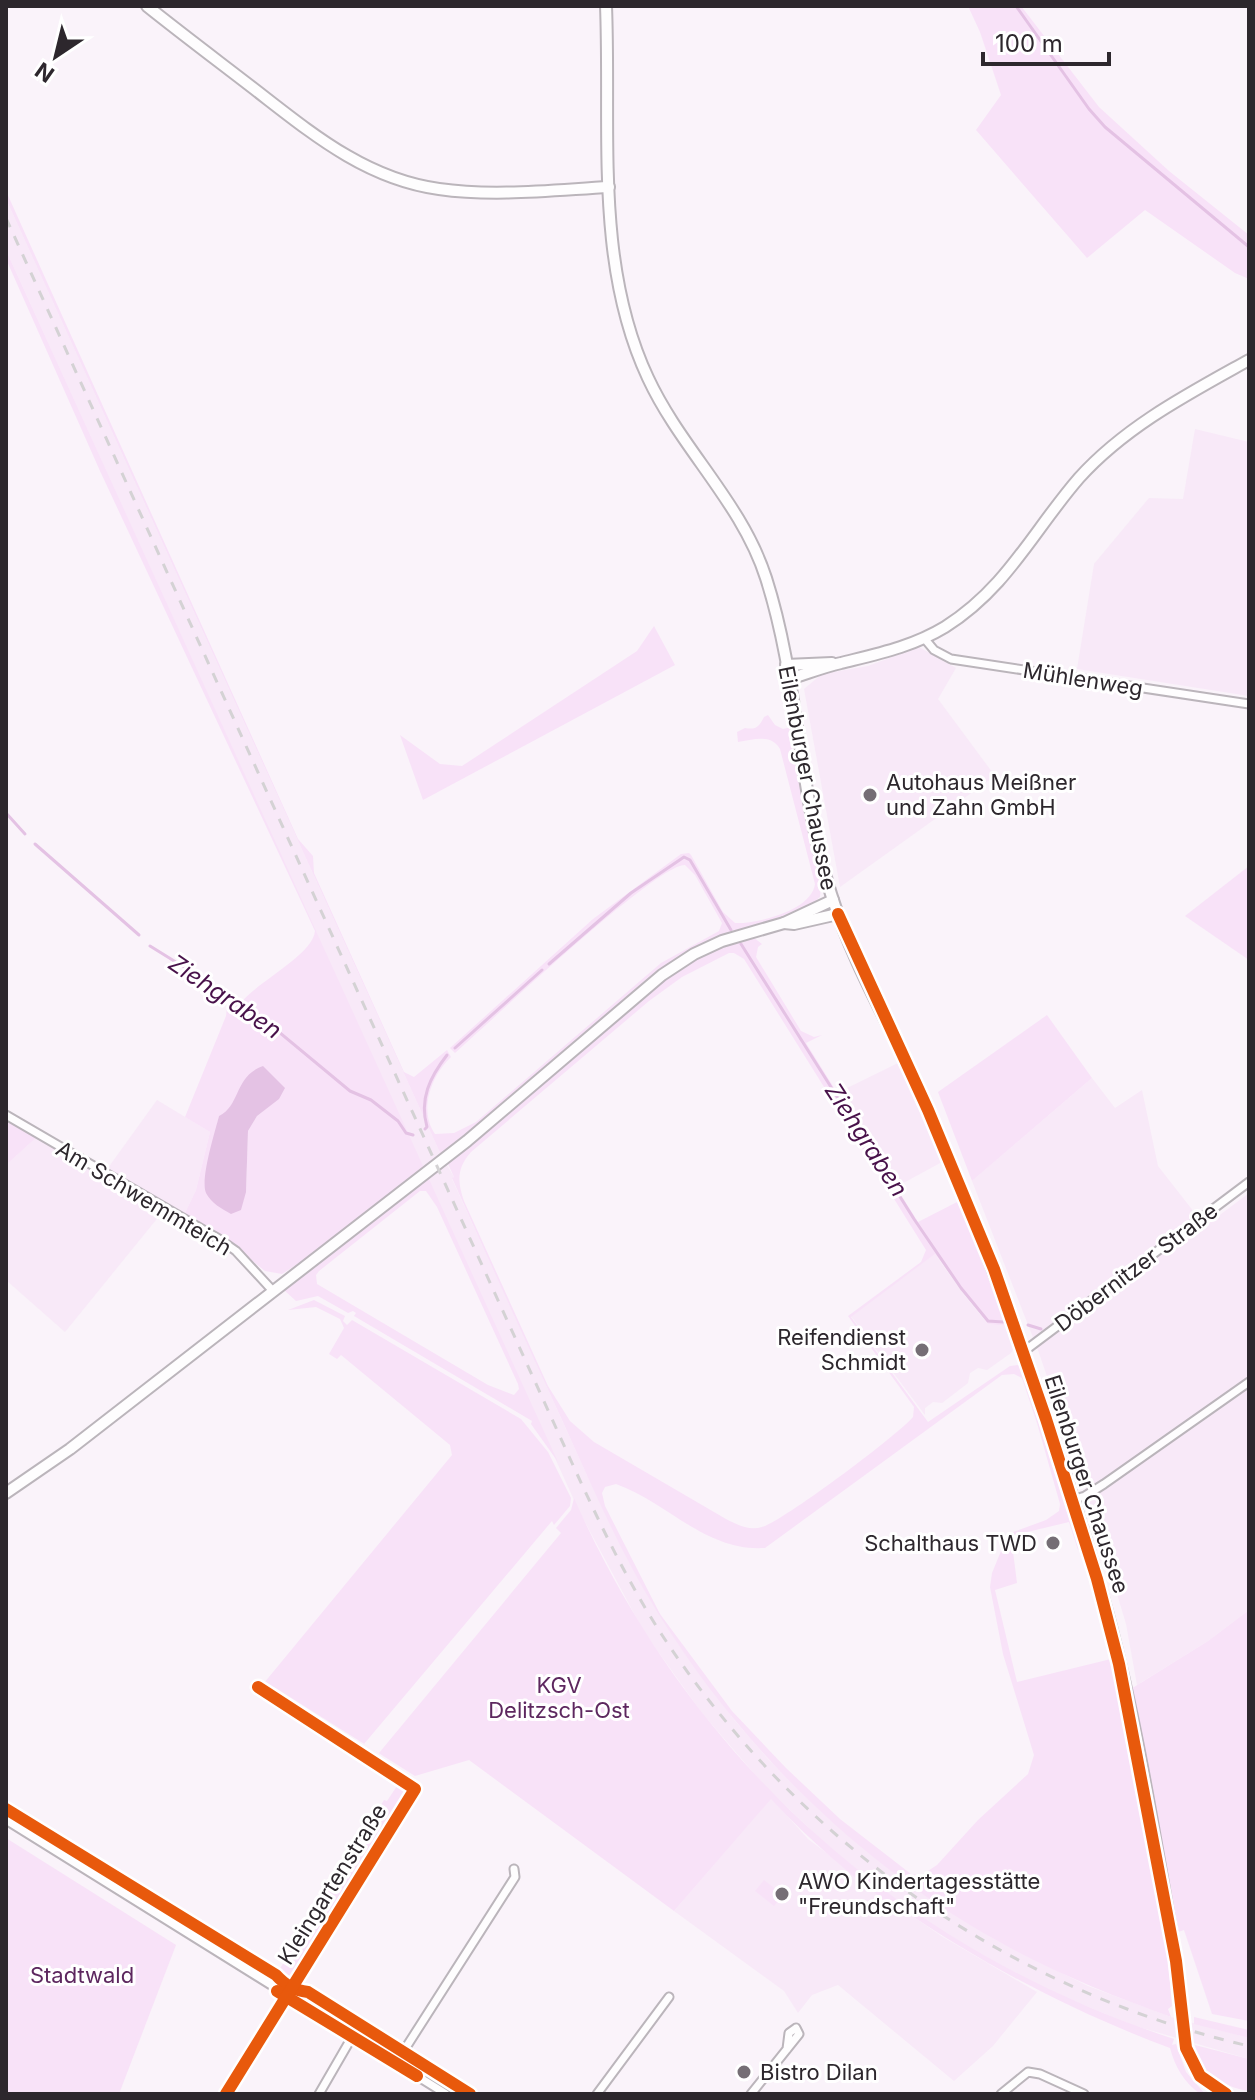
<svg xmlns="http://www.w3.org/2000/svg" width="1255" height="2100" font-family="Inter,sans-serif">
  <rect width="100%" height="100%" fill="#faf3fa"/>
  <!-- built -->
  <g fill="#f8e9f8">
    <path d="M6 199 441 1155 454 1177 452 1179 586 1473 632 1568 680 1647 736 1722 769 1760 840 1828 908 1883 994 1939 1088 1986 1171 2017 1249 2038V2059L1132 2025 1043 1988 950 1937 907 1908 831 1849 764 1785 702 1713 644 1632 579 1511 6 250Z"/>
    <path d="M1195 429 1249 442V696L1077 669 1094 564 1149 498 1183 499Z"/>
    <path d="M919 647 956 668 938 699 995 776 840 887 804 689 822 674 868 666Z"/>
    <path d="M898 1063 942 1162 896 1187 837 1093Z"/>
    <path d="M1092 1078 1115 1108 1142 1090 1158 1166 1205 1226 1249 1193V1610L1208 1641 1137 1685 1126 1624 1088 1497 1039 1353 972 1181Z"/>
    <path d="M157 1100 210 1132 196 1190 184 1215 108 1168Z"/>
    <path d="M38 1136 160 1215 65 1332 6 1280V1165Z"/>
    <path d="M935 1254 965 1296 988 1324 1007 1326 1014 1348 1011 1353 987 1370 978 1368 970 1373 968 1383 942 1403 933 1402 925 1408V1415L851 1316Z"/>
    <path d="M771 1798 808 1839 900 1908 943 1937 1037 1992 993 2046 954 2081 838 1985 812 1995 798 2013 784 1991 674 1911Z"/>
  </g>
  <!-- green -->
  <g fill="#f8e2f8" fill-rule="evenodd">
    <path d="M968 6H1021L1099 107 1169 171 1249 235V279L1235 273 1145 210 1087 258 976 130 1001 95 980 32Z"/>
    <path d="M6 191 298 839 313 856 314 873 404 1072 414 1077 447 1050 451 1057C432 1075 418 1109 435 1134L454 1133 476 1122 661 963 719 931 722 923 695 875 685 865C656 864 488 1024 455 1053L450 1048 593 919 681 854 689 853 691 855 723 912 735 923C758 924 812 910 815 884L780 749C771 733 753 740 738 742L737 732 745 728C756 730 759 727 764 717L768 715 775 725 783 729 791 727 821 884 820 897 807 908 711 941 441 1155 6 199Z"/>
    <path d="M6 250 424 1168 322 1248 282 1274 265 1271 221 1236 184 1215 196 1190 210 1132 185 1117 226 1016 227 1006 232 1001 240 1004C255 983 313 955 315 931L100 471 6 259ZM279 1098 257 1116 248 1131 246 1192 206 1177 219 1116 228 1112 233 1102Z"/>
    <path d="M654 626 675 665 423 800 400 735 440 764 462 766 637 651Z"/>
    <path d="M1249 866V960L1185 916Z"/>
    <path d="M753 937 762 944 758 947 756 957 801 1031 814 1037 822 1035 806 1043 918 1222 959 1201 1007 1326 988 1324 935 1254 851 1317 928 1422 1010 1366 1018 1365 1023 1368 1082 1546 1078 1550 1069 1522 1011 1536 1017 1583 995 1590 1017 1682 1111 1659 1118 1697 1208 1641 1249 1610V2021L1212 2014 1184 1930 1166 1936 1172 2006 1168 2009 1171 2017C1110 1995 1051 1971 994 1939 856 1861 739 1745 656 1610 619 1550 591 1484 562 1420 525 1340 488 1259 452 1178L454 1177 447 1162 669 976 701 955ZM729 953H734L744 959 926 1250 921 1262 848 1316 914 1407 913 1417C898 1435 782 1522 762 1527 749 1531 738 1525 726 1519L594 1442 570 1421 548 1386 464 1201C457 1181 457 1168 471 1152L649 1001 682 977ZM1014 1374 1022 1378 1037 1423 1060 1504 1059 1511 1046 1520 1008 1534 992 1573 990 1587 1003 1654 1034 1755 1028 1774 978 1820 937 1865 922 1875 911 1874 840 1819 786 1768 732 1711 660 1614 605 1506 602 1493 605 1487 616 1484C667 1502 706 1552 765 1548L1002 1375Z"/>
    <path d="M1047 1015 1092 1078 972 1181 938 1092Z"/>
    <path d="M6 1118 38 1136 6 1165Z"/>
    <path d="M428 1177 558 1462 531 1424 532 1421 354 1316 356 1313 353 1311 348 1313 318 1296 296 1301 284 1290ZM420 1191H426L437 1207 518 1384 519 1389 514 1395 488 1385 317 1284 316 1275 319 1271Z"/>
    <path d="M314 1300 345 1316 343 1321 347 1325 352 1320 521 1419 548 1452 571 1498 570 1506 554 1525 552 1521 364 1744 379 1753 561 1533 556 1528 571 1510 574 1498C690 1761 902 1950 1174 2039L1172 2045 1176 2044 1186 2072 1205 2094H1200C1184 2082 1175 2067 1170 2048 1073 2012 986 1966 900 1908L898 1910C851 1876 810 1841 771 1799L674 1911 469 1760 415 1776 274 1687 270 1693 265 1690 264 1683 452 1455 450 1445 341 1355 337 1359 329 1354 344 1328 340 1319 316 1307 288 1310Z"/>
    <path d="M401 1780 415 1789 286 1996 149 1910 150 1898 276 1975 384 1800 387 1801Z"/>
    <path d="M6 1838 176 1945 119 2094H6Z"/>
    <path d="M764 1880 783 1895 774 1906 755 1891Z"/>
    <path d="M1194 2017 1249 2030V2038L1194 2024Z"/>
    <path d="M1195 2045 1249 2059V2091C1223 2087 1199 2073 1195 2045Z"/>
  </g>
  <!-- water -->
  <path fill="#e4c2e4" d="M263 1066 285 1088 279 1099 257 1116 248 1131 246 1192 241 1210 231 1214C222 1209 211 1203 206 1193 200 1179 215 1132 219 1116 241 1105 234 1076 263 1066Z"/>
  <g fill="none" stroke-linecap="round" stroke-linejoin="round">
    <!-- stream -->
    <g stroke="#e4c2e4" stroke-width="3">
      <path d="M1016 6 1089 109 1105 127 1249 247"/>
      <path d="M6 813 25 834"/>
      <path d="M35 844 139 935"/>
      <path d="M741 944 914 1219 961 1288 988 1321 1003 1322"/>
      <path d="M150 946 250 1008 350 1091 371 1100 398 1121 406 1133 413 1135"/>
      <path d="M549 964 631 893 684 857 690 860 731 930"/>
      <path d="M455 1048 542 970"/>
      <path d="M425 1129 427 1127C419 1099 430 1077 447 1055"/>
      <path d="M1028 1325 1041 1329"/>
    </g>
    <defs>
      <g id="street">
        <path d="M924 638 934 650 951 659 1249 704"/>
        <path d="M6 1115 219 1239 236 1251 273 1291"/>
        <path d="M1023 1352 1249 1182"/>
        <path d="M1072 1500 1085 1496 1104 1484 1249 1382"/>
        <path d="M6 1820 446 2094"/>
        <path d="M396 2063 515 1877 514 1869"/>
        <path d="M226 2094 415 1789 258 1687"/>
        <path d="M319 2094 352 2037"/>
        <path d="M597 2094 669 1997"/>
        <path d="M751 2094 799 2034 796 2028 789 2033 787 2049"/>
        <path d="M1001 2094 1028 2072 1040 2074 1084 2094"/>
      </g>
      <g id="secondary">
        <path d="M147 6C182 34 218 61 253 88 310 132 365 179 439 189 494 197 554 190 609 187"/>
        <path d="M606 6C611 130 594 263 648 378 681 449 742 503 766 578 799 681 798 791 831 894 855 971 900 1042 931 1116 997 1273 1056 1434 1103 1597 1134 1707 1152 1822 1172 1935 1175 1953 1178 1971 1180 1990 1182 2011 1181 2035 1189 2055 1197 2074 1209 2085 1226 2094"/>
        <path d="M786 665 832 663"/>
        <path d="M789 679C806 674 823 667 841 663 877 654 912 647 945 627 1007 588 1033 531 1079 478 1126 426 1188 394 1249 360"/>
        <path d="M784 923 794 924 838 914"/>
        <path d="M6 1493 70 1449 467 1141 662 975 694 954 722 941 784 923 833 900"/>
      </g>
    </defs>
    <!-- street casing -->
    <use href="#street" stroke="#bbb5bb" stroke-width="11"/>
    <!-- secondary casing -->
    <use href="#secondary" stroke="#bbb5bb" stroke-width="14"/>
    <!-- street -->
    <use href="#street" stroke="#fefdfe" stroke-width="7"/>
    <!-- secondary -->
    <use href="#secondary" stroke="#fefdfe" stroke-width="10"/>
    <!-- rail -->
    <path stroke="#d4d2d4" stroke-width="3" stroke-dasharray="10 10" stroke-linecap="butt" d="M6 218 572 1463C599 1522 627 1581 662 1635 798 1842 1007 1990 1249 2046"/>
    <defs>
      <g id="cycleway">
        <path d="M838 914 928 1110 994 1269 1046 1419 1097 1579 1119 1664 1176 1961 1186 2048 1200 2076 1226 2094"/>
        <path d="M6 1809 276 1975C286 1986 294 1990 308 1992L470 2094"/>
        <path d="M277 1991 417 2076"/>
        <path d="M226 2094 415 1789 258 1687"/>
      </g>
    </defs>
    <!-- cycleway casing -->
    <use href="#cycleway" stroke="#fff" stroke-width="17"/>
    <!-- cycleway -->
    <use href="#cycleway" stroke="#e8590c" stroke-width="12"/>
  </g>
  <!-- markers -->
  <g fill="#756e75" stroke="#fff" stroke-width="3">
    <circle cx="870" cy="795" r="8"/>
    <circle cx="922" cy="1350" r="8"/>
    <circle cx="1053" cy="1543" r="8"/>
    <circle cx="782" cy="1894" r="8"/>
    <circle cx="744" cy="2072" r="8"/>
  </g>
  <g text-anchor="middle" stroke-width="6" stroke-linejoin="round" paint-order="stroke">
    <!-- street labels -->
    <g font-size="22" fill="#2d272d" stroke="#fff">
      <text transform="translate(1083 679) rotate(9)" y="8">Mühlenweg</text>
      <text transform="translate(808 778) rotate(79)" y="8">Eilenburger Chaussee</text>
      <text transform="translate(144 1198) rotate(31)" y="8">Am Schwemmteich</text>
      <text transform="translate(1136 1267) rotate(-37)" y="8">Döbernitzer Straße</text>
      <text transform="translate(1087 1484) rotate(72)" y="8">Eilenburger Chaussee</text>
      <text transform="translate(332 1884) rotate(-58)" y="8">Kleingartenstraße</text>
    </g>
    <!-- poi labels -->
    <g font-size="22" fill="#2d272d" stroke="#fff" text-anchor="start">
      <text x="886" y="790">Autohaus Meißner<tspan x="886" dy="25">und Zahn GmbH</tspan></text>
      <text x="906" y="1345" text-anchor="end">Reifendienst<tspan x="906" dy="25">Schmidt</tspan></text>
      <text x="1037" y="1551" text-anchor="end">Schalthaus TWD</text>
      <text x="798" y="1889">AWO Kindertagesstätte<tspan x="798" dy="25">"Freundschaft"</tspan></text>
      <text x="760" y="2080">Bistro Dilan</text>
    </g>
    <!-- park labels -->
    <g font-size="22" fill="#5d275f" stroke="#fff">
      <text x="559" y="1693">KGV<tspan x="559" dy="25">Delitzsch-Ost</tspan></text>
      <text x="82" y="1983">Stadtwald</text>
    </g>
    <!-- water labels -->
    <g font-size="24" font-style="italic" fill="#48114a" stroke="#fff">
      <text transform="translate(225 997) rotate(34)" y="8">Ziehgraben</text>
      <text transform="translate(866 1140) rotate(57)" y="8">Ziehgraben</text>
    </g>
  </g>
  <!-- border -->
  <rect width="1255" height="2100" fill="none" stroke="#2d272d" stroke-width="16"/>
  <!-- north arrow -->
  <g transform="translate(56 56) rotate(215)" stroke="#ffffff" stroke-width="6" paint-order="stroke">
  <path d="M0-6L14 30L0 20L-14 30Z" fill="#2d272d"/>
  <text y="-12" font-size="22" font-weight="bold" text-anchor="middle" fill="#2d272d">N</text>
  </g>
  <!-- scale -->
  <path d="M983 52v12h126v-12" fill="none" stroke="#2d272d" stroke-width="4"/>
  <text x="995" y="52" font-size="24" fill="#2d272d" stroke="#ffffff" stroke-width="6" paint-order="stroke">100 m</text>
</svg>
